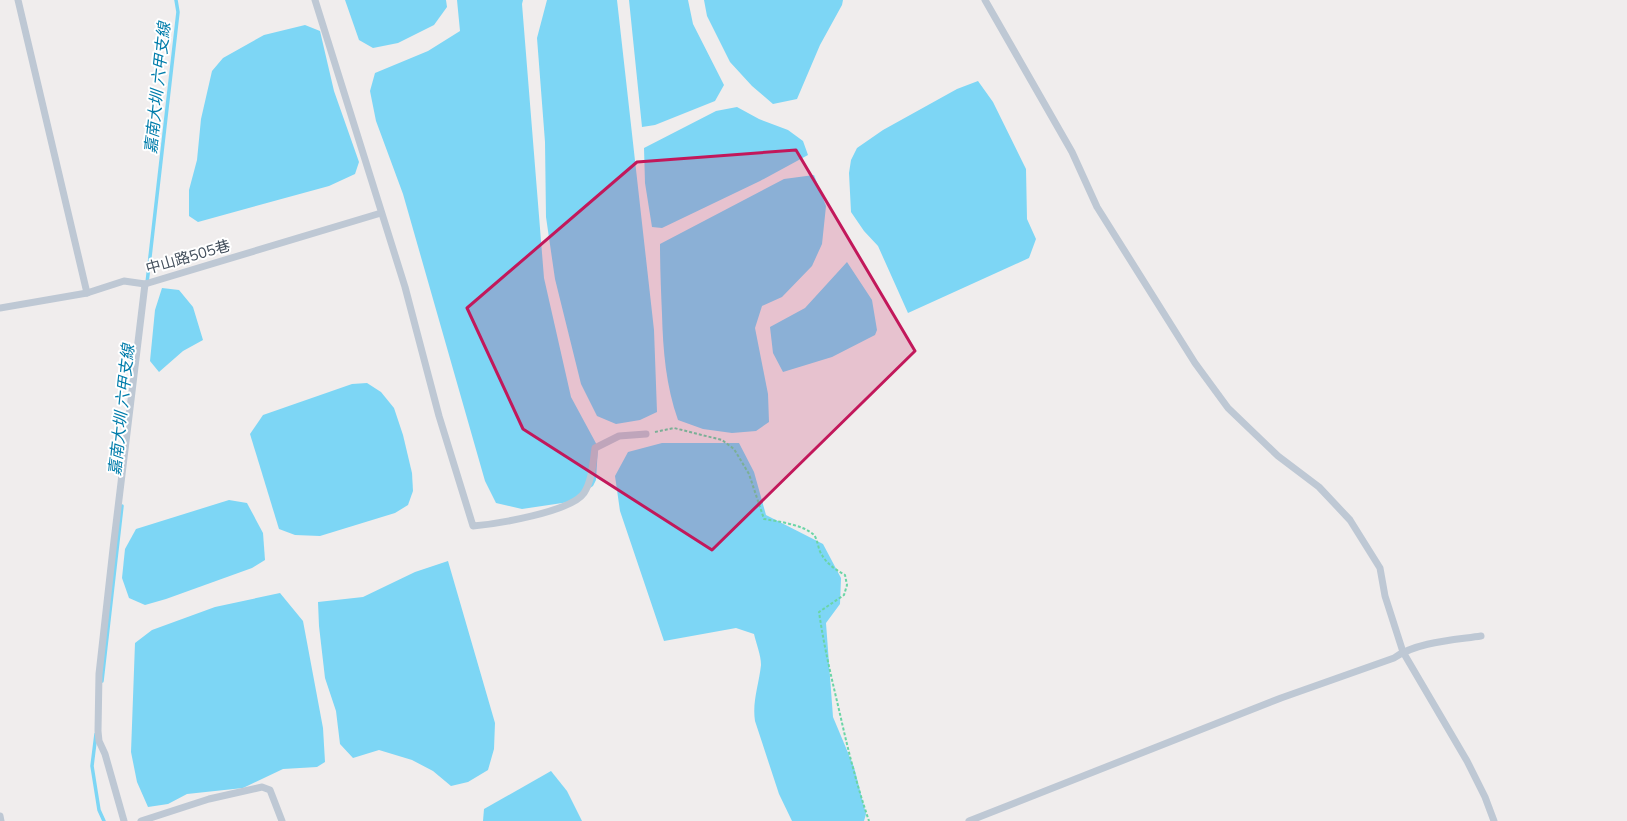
<svg xmlns="http://www.w3.org/2000/svg" width="1627" height="821" font-family="Mulish,'Noto Sans TC',sans-serif">
  <rect width="100%" height="100%" fill="#f0eded"/>
  <!-- water -->
  <g fill="#7dd6f5">
    <path d="M345 0H446L447 7 434 25 398 43 373 48 359 40Z"/>
    <path d="M457 0H523L522 4 544 278 571 397 598 447 596 480 593 486 569 502 522 509 496 503 485 481 403 194 376 121 370 91 375 73 428 51 460 31Z"/>
    <path d="M547 0H617L654 330 657 412 640 420 616 424 597 416 581 384 555 279 546 217 545 142 537 38Z"/>
    <path d="M629 0H688L693 24 724 85 715 101 655 125 642 127Z"/>
    <path d="M704 0H843L842 5 820 45 797 99 773 104 752 86 730 62 707 16Z"/>
    <path d="M305 25 320 31 334 91 359 162 355 174 329 186 198 222 189 216V190L197 160 201 119 212 71 223 58 264 35Z"/>
    <path d="M978 81 993 102 1026 169 1027 219 1036 239 1029 258 908 313 878 246 864 231 851 212 849 173 851 160 857 148 883 130 957 89Z"/>
    <path d="M737 107 759 119 788 130 803 141 808 155 760 181 662 228 652 227 645 183 644 148 716 111Z"/>
    <path d="M814 175 826 206 822 244 812 266 782 297 762 306 755 328 768 394 769 422 756 431 732 433 703 429 678 420C666 386 663 351 662 314 661 291 660 267 660 244L784 179Z"/>
    <path d="M847 262 872 300 877 330 875 335 832 357 783 372 773 353 770 327 805 308Z"/>
    <path d="M162 288 179 290 193 307 203 340 183 351 159 372 150 361 155 310Z"/>
    <path d="M367 383 381 392 394 408 403 435 412 473 413 491 408 505 395 513 320 536 295 535 279 529 250 434 263 415 352 384Z"/>
    <path d="M662 443H739L754 472 766 515 823 544 841 578 840 604 826 623 833 717 854 767 866 814 864 821H792L779 794 755 721C752 702 759 684 761 665 761 655 756 643 754 634L736 628 664 641 620 511 615 476 628 452Z"/>
    <path d="M229 500 247 503 263 533 265 560 252 568 166 599 145 605 129 598 122 578 125 549 136 529Z"/>
    <path d="M448 561 495 723 494 749 488 770 468 782 451 786 433 771 412 760 379 750 353 758 340 744 336 711 325 678 319 626 318 602 363 597 415 572Z"/>
    <path d="M280 593 303 621 323 728 325 762 317 767 283 769 243 788 187 794 168 804 148 807 137 782 131 752 135 643 152 630 215 607Z"/>
    <path d="M551 771 567 791 582 821H483L484 809Z"/>
  </g>
  <g fill="none" stroke-linecap="round" stroke-linejoin="round">
    <!-- stream -->
    <g stroke="#7dd6f5" stroke-width="3.5">
      <path d="M147 283 178 12 176 0"/>
      <path d="M102 681 122 506"/>
      <path d="M96 734 92 766 99 810 104 821"/>
    </g>
    <!-- path -->
    <path stroke="#6ad5a6" stroke-width="2" stroke-dasharray="3 2" stroke-linecap="butt" d="M655 432 674 428 722 440 734 449 749 474 764 519C777 521 804 525 814 535 818 540 818 550 822 555 827 564 836 570 845 575L847 585 844 595 819 612C824 647 832 680 840 714 848 750 857 786 869 821"/>
    <!-- lane -->
    <g stroke="#bec8d4" stroke-width="7">
      <path d="M18 0 87 293"/>
      <path d="M315 0 405 287 439 416 473 526C496 524 571 512 584 493 592 481 593 462 595 448L619 436 646 434"/>
      <path d="M985 0 1072 152 1097 207 1195 363 1228 408 1278 456 1319 487 1350 520 1380 568 1385 596 1403 652 1467 761 1485 797 1494 821"/>
      <path d="M0 308 87 293 124 281 145 284 381 213"/>
      <path d="M0 816 1 821"/>
      <path d="M124 821 105 754 99 741 98 731 99 674 113 549 145 284"/>
      <path d="M141 821 209 799 262 787 270 790 282 821"/>
      <path d="M969 821 1281 698 1394 658C1416 642 1454 640 1481 636"/>
    </g>
  </g>
  <!-- marked area -->
  <path fill="#c2185b" fill-opacity="0.2" stroke="#c2185b" stroke-width="3" stroke-linejoin="round" d="M796 150 915 351 712 550 523 429 467 308 637 162Z"/>
  <g text-anchor="middle" stroke-width="4" stroke-linejoin="round" paint-order="stroke">
    <!-- street labels -->
    <g font-size="15" fill="#434f5c" stroke="#fff">
      <text transform="translate(188 257) rotate(-16)" y="5">中山路505巷</text>
    </g>
    <!-- water labels -->
    <g font-size="16" font-style="italic" fill="#017dab" stroke="#fff">
      <text transform="translate(157 88) rotate(-84)" y="6">嘉南大圳 六甲支線</text>
      <text transform="translate(121 410) rotate(-84)" y="6">嘉南大圳 六甲支線</text>
    </g>
  </g>
</svg>
